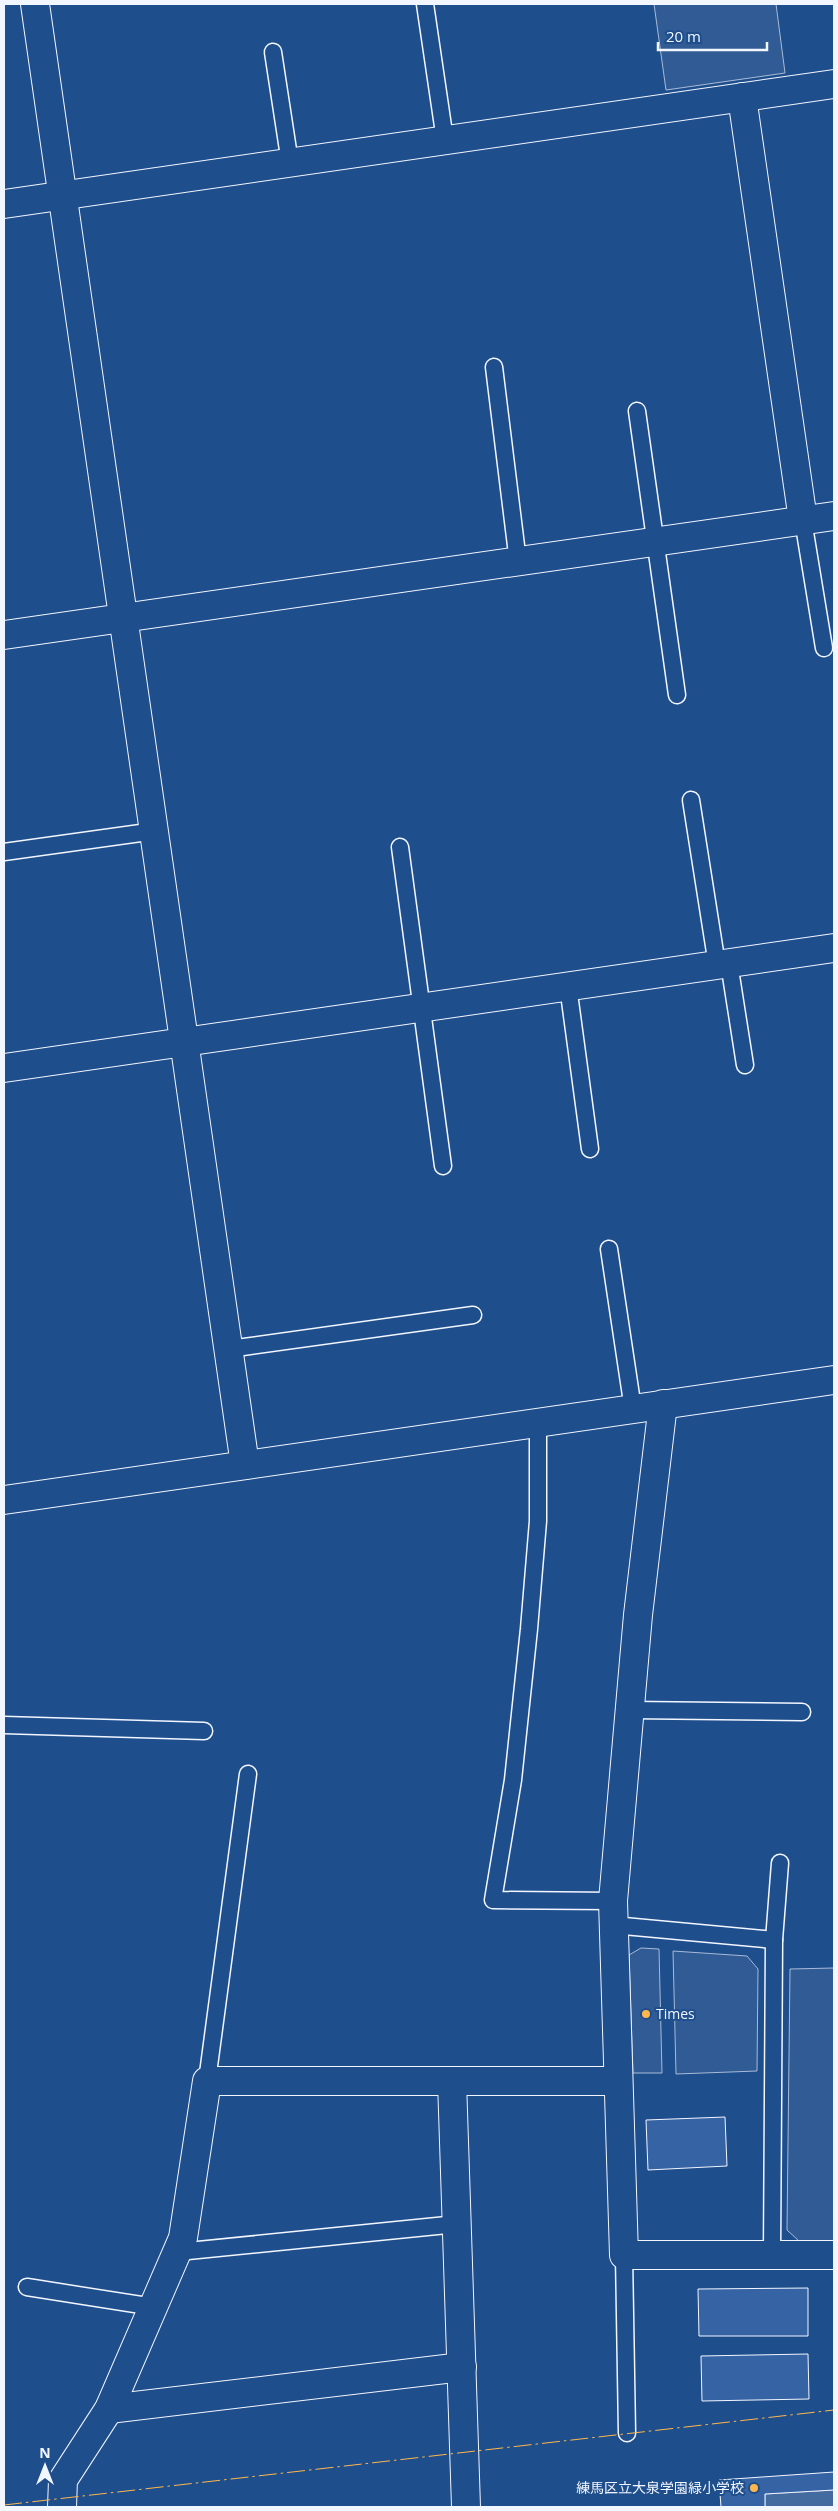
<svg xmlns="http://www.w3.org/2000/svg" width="838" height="2511" font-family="'Open Sans','Noto Sans JP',sans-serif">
  <rect width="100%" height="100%" fill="#1f4e8c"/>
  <!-- built -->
  <g fill="#305b95" stroke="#a8bbd7">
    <path d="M654 4H776L785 73 666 90Z"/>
    <path d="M641 1948 659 1949 662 2073H633L629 1955Z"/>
    <path d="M673 1951 747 1956 758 1969 757 2071 676 2074Z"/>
    <path d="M834 1968V2241H799L787 2230 790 1969Z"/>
  </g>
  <!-- water -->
  <path fill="#446ba0" stroke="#a8bbd7" d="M834 2490V2507H765V2494Z"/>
  <!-- building -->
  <g fill="#3563a3" stroke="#f2f6ff">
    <path d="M725 2117 727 2166 648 2170 646 2120Z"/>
    <path d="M808 2288V2336H699L698 2289Z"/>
    <path d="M808 2354 809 2399 702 2401 701 2356Z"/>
    <path d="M834 2472V2490L765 2494V2507H721L719 2480Z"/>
  </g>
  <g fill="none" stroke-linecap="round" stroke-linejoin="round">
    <defs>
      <g id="service">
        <path d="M425 4 445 140"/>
        <path d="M273 52 290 163"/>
        <path d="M494 367 518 562"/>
        <path d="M637 411 677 695"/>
        <path d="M803 520 824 648"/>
        <path d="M691 800 717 965"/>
        <path d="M400 847 443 1166"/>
        <path d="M4 852 155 831"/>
        <path d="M729 963 745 1065"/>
        <path d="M568 986 590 1149"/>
        <path d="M609 1249 633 1409"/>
        <path d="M229 1349 473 1315"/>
        <path d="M538 1423V1521L529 1629 513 1780 493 1900 613 1901"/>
        <path d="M630 1710 802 1712"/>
        <path d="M4 1725 204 1731"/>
        <path d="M613 1925 774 1940"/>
        <path d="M207 2081 248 1774"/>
        <path d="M178 2252 457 2224"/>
        <path d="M624 2255 627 2433"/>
        <path d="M772 2255 774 1940 780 1863"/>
        <path d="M27 2287 154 2307"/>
      </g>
      <g id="minor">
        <path d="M35 4 245 1465"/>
        <path d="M742 97 803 520"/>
        <path d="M4 204 834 84"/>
        <path d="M4 635 834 516"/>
        <path d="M4 1068 834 948"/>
        <path d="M663 1404 638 1615 613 1901 624 2255H834"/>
        <path d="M4 1500 834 1380"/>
        <path d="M452 2081 466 2507"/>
        <path d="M109 2409 462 2367"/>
        <path d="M62 2507 63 2480 109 2409 183 2238 207 2081H617"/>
      </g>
    </defs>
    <!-- service casing -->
    <use href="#service" stroke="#f2f6ff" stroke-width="19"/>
    <!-- minor casing -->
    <use href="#minor" stroke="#f2f6ff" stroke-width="30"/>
    <!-- service -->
    <use href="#service" stroke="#1f4e8c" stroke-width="16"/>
    <!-- minor -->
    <use href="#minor" stroke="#1f4e8c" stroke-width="28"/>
    <!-- power -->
    <path stroke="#ffb74d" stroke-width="1" stroke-dasharray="18 4 2.5 4" stroke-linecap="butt" d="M4 2505 834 2410"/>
  </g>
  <!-- markers -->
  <g fill="#ffb74d" stroke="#1f4e8c" stroke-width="2">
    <circle cx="646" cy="2014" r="5"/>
    <circle cx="754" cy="2488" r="5"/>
  </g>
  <g text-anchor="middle" stroke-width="4" stroke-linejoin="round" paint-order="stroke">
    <!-- poi labels -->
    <g font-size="14" fill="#f2f6ff" stroke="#1f4e8c" text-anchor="start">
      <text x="656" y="2019">Times</text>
      <text x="744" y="2493" text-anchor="end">練馬区立大泉学園緑小学校</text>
    </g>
  </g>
  <!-- border -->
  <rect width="838" height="2511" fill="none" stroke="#f2f6ff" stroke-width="10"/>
  <!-- north arrow -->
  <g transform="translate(45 2466)" stroke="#1f4e8c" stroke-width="4" paint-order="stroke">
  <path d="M0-4L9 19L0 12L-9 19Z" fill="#f2f6ff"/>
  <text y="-8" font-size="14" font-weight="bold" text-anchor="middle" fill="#f2f6ff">N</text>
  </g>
  <!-- scale -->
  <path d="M658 42v8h109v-8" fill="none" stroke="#f2f6ff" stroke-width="2.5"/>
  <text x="666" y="42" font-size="15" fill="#f2f6ff" stroke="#1f4e8c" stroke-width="4" paint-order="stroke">20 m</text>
</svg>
